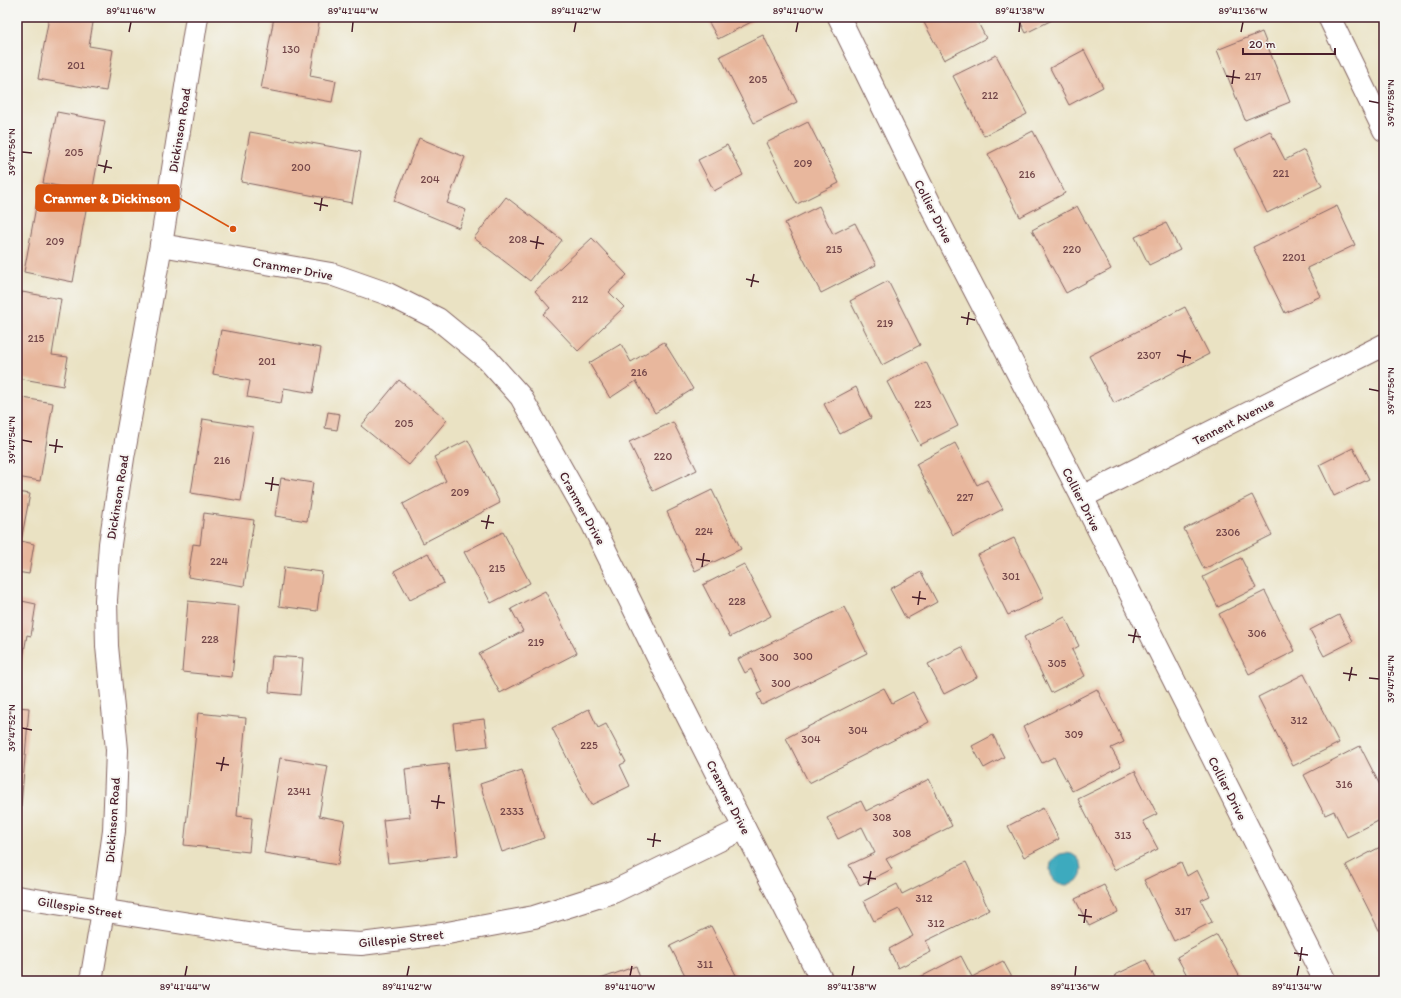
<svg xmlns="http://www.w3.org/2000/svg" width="1401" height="998" font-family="Itim,sans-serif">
  <rect width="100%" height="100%" fill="#f6f6f2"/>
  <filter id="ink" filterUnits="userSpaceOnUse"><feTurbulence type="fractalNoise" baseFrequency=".025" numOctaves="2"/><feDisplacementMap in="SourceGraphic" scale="8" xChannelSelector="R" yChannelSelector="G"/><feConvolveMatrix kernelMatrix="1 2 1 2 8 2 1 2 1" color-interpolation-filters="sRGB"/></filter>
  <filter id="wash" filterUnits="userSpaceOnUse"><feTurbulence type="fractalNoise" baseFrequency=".012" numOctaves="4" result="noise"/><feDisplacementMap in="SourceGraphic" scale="16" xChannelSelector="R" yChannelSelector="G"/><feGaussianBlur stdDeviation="0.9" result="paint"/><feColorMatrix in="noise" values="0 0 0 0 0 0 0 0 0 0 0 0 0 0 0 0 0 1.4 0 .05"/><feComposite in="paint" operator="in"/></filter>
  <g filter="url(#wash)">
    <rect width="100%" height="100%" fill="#eae2c3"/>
    <!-- water -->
    <circle fill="#3eaabe" stroke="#446474" cx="1066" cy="869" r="16"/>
    <g id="blocks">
      <!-- building -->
      <g fill="#e8b79d">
        <path d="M49 17H94L89 46 113 50 106 91 38 79Z"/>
        <path d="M274 17H292L319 22 310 76 336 81 332 102 261 89Z"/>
        <path d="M706 17H753L755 20 718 39Z"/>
        <path d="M921 17H975L986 38 944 60Z"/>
        <path d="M1018 17H1053L1054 19 1026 33Z"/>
        <path d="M1262 32 1290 102 1245 120 1217 50Z"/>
        <path d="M763 35 797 102 754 123 720 56Z"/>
        <path d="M1084 50 1103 87 1069 105 1050 68Z"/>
        <path d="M996 55 1027 114 984 136 953 76Z"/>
        <path d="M57 112 105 121 92 193 43 183Z"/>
        <path d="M808 122 839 183 797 204 766 143Z"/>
        <path d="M1033 131 1065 193 1020 217 988 154Z"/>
        <path d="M1270 131 1285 160 1304 150 1322 186 1267 213 1235 149Z"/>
        <path d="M250 132 361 152 352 203 241 182Z"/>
        <path d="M419 138 465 157 447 203 466 210 459 228 394 201Z"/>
        <path d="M727 145 743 175 714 191 698 160Z"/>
        <path d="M506 197 562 240 530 281 474 238Z"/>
        <path d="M37 201 86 210 73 282 24 272Z"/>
        <path d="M819 206 833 234 855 223 876 265 821 293 785 223Z"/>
        <path d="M1077 206 1111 269 1066 293 1032 230Z"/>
        <path d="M1337 206 1355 245 1307 268 1321 296 1285 313 1253 247Z"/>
        <path d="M1166 223 1180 250 1149 265 1135 237Z"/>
        <path d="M592 238 627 275 609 292 624 307 578 351 543 314 550 308 535 291Z"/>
        <path d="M888 281 920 345 882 365 850 301Z"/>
        <path d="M22 292 61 299 52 355 68 357 63 386 17 378V321Z"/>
        <path d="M1185 307 1209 354 1114 403 1089 356Z"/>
        <path d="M221 330 321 348 313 393 284 388 281 403 247 397 250 381 213 374Z"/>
        <path d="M664 342 693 389 655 413 636 381 610 398 589 363 621 344 631 362Z"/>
        <path d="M926 362 958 426 920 445 887 382Z"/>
        <path d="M399 380 447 420 409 465 361 426Z"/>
        <path d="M856 387 871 418 840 434 824 404Z"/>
        <path d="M17 397 53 403 40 481 17 477Z"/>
        <path d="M328 412 340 414 337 430 325 428Z"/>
        <path d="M203 419 253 427 241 501 191 493Z"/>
        <path d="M673 422 697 470 653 491 629 442Z"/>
        <path d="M468 440 500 503 423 543 403 504 446 481 434 457Z"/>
        <path d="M955 443 977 485 987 480 1003 509 953 535 916 464Z"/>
        <path d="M1353 448 1369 479 1334 496 1319 465Z"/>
        <path d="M281 478 313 483 307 521 275 516Z"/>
        <path d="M712 490 741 549 695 571 667 512Z"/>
        <path d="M17 492 30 494 21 541 34 544 29 574 17 572Z"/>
        <path d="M1252 495 1272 535 1204 569 1184 529Z"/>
        <path d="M204 513 254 520 244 586 188 577 193 544 200 545Z"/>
        <path d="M503 532 530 583 491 603 464 552Z"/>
        <path d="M1014 538 1044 598 1008 615 978 555Z"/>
        <path d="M428 553 444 583 410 600 394 571Z"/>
        <path d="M1241 558 1256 588 1218 607 1203 577Z"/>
        <path d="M744 564 771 616 730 637 703 585Z"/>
        <path d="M284 567 322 572 317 611 279 606Z"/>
        <path d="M921 572 937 602 906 619 890 589Z"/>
        <path d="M545 591 577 653 500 693 479 654 523 631 511 609Z"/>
        <path d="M1265 591 1295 651 1249 674 1219 614Z"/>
        <path d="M17 600 36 604 31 636 27 635 21 669H17Z"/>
        <path d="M188 601 239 606 232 677 182 672Z"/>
        <path d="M844 607 867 653 762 705 757 694 762 692 751 669 745 673 738 659Z"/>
        <path d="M1339 615 1353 641 1324 656 1310 630Z"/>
        <path d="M1065 617 1079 646 1072 650 1085 676 1051 693 1024 637Z"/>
        <path d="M962 647 977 677 944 694 928 664Z"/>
        <path d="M272 656 303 658 300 695 269 692Z"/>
        <path d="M1304 674 1339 743 1293 766 1258 697Z"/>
        <path d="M884 688 892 703 913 692 929 722 809 783 786 738Z"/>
        <path d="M1097 689 1124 742 1111 748 1121 766 1072 791 1054 757 1042 763 1023 727Z"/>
        <path d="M17 707 29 708 20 819H17Z"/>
        <path d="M589 709 598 728 606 724 626 762 620 765 630 786 591 805 552 728Z"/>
        <path d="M198 713 246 718 237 816 252 818 249 852 184 845Z"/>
        <path d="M484 719 488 746 456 750 453 723Z"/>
        <path d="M993 735 1004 757 984 768 972 746Z"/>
        <path d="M1360 746 1384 793V818L1347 837 1334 811 1325 815 1304 775Z"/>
        <path d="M280 758 328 766 319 816 345 821 338 865 264 853Z"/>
        <path d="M448 764 458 855 388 863 383 820 410 817 405 769Z"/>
        <path d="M522 770 544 838 502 852 480 784Z"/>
        <path d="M1135 771 1157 814 1143 821 1158 849 1114 870 1078 799Z"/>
        <path d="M929 779 952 826 886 859 892 869 860 885 849 865 875 853 862 827 838 839 827 818 861 801 866 811Z"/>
        <path d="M1043 808 1059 839 1024 857 1008 826Z"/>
        <path d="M1384 845V931L1380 932 1346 865Z"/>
        <path d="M966 862 989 910 926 941 931 952 898 968 889 949 913 936 899 909 874 921 864 901 897 884 902 894Z"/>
        <path d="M1181 862 1187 876 1197 870 1210 896 1201 900 1212 922 1174 941 1144 880Z"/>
        <path d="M1104 885 1118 912 1089 926 1075 899Z"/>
        <path d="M711 926 739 981H688L670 946Z"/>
        <path d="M1217 935 1242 981H1185L1189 979 1177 957Z"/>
        <path d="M961 956 972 977 1003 961 1014 981H913Z"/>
        <path d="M1146 960 1156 981H1117L1115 975Z"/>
        <path d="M636 966 641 981H595Z"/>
      </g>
    </g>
  </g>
  <g filter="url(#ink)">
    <use href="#blocks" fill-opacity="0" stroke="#826360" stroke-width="1"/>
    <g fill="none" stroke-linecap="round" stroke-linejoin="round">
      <defs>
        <g id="minor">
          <path d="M839 17 933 210 1082 497 1325 981"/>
          <path d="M1329 17 1384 130"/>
          <path d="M161 245 331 274 388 294 438 319 487 359 521 397 592 523 666 674 822 981"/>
          <path d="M1082 497 1384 345"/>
          <path d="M17 897 292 940 361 944 442 934 534 917 613 892 744 828"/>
          <path d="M91 981 103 911 114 831 117 750 107 646 106 600 110 544 123 458 161 245 197 17"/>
        </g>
      </defs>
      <!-- minor casing -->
      <use href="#minor" stroke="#826360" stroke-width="24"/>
      <!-- minor -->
      <use href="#minor" stroke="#fff" stroke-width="22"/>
    </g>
  </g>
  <!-- ticks -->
  <path fill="none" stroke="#4a1f2b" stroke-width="1.5" d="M129 32 131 22M352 32 353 22M574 32 576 22M796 32 798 22M1019 32 1020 22M1241 32 1243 22M1226 76 1240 78M1232 84 1234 70M1369 101 1379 103M22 152 32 153M98 165 112 168M104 173 107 160M314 203 328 206M320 211 322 198M530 241 544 244M536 249 538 236M746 279 759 282M751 287 754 274M961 317 975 320M967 325 969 312M1177 355 1191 358M1183 363 1185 350M1369 389 1379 391M22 440 32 442M49 445 63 447M55 453 57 439M265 483 279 485M271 491 273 477M481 521 494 523M486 529 489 515M696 559 710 561M702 567 704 553M912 597 926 599M918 605 920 591M1128 635 1141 637M1133 643 1136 629M1343 673 1357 675M1369 678 1379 679M1349 681 1352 667M22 728 32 730M216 763 229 765M221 771 224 757M431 801 445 803M437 809 439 795M647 839 661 841M653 847 655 833M863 877 876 879M868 885 871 871M1078 915 1092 917M1084 923 1086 909M1294 953 1308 955M1300 961 1302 947M185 976 187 966M407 976 409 966M630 976 632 966M852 976 854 966M1075 976 1076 966M1297 976 1299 966"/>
  <g text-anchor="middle" stroke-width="4" stroke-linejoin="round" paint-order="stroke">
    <!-- number labels -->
    <g font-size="11" fill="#724548">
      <text x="291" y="53">130</text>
      <text x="76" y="69">201</text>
      <text x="1253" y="80">217</text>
      <text x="758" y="83">205</text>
      <text x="990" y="99">212</text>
      <text x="74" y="156">205</text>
      <text x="803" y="167">209</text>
      <text x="301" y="171">200</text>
      <text x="1281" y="177">221</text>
      <text x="1027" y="178">216</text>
      <text x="430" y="183">204</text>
      <text x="518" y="243">208</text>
      <text x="55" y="245">209</text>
      <text x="834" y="253">215</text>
      <text x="1072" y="253">220</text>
      <text x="1294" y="261">2201</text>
      <text x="580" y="303">212</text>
      <text x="885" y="327">219</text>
      <text x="36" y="342">215</text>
      <text x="1149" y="359">2307</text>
      <text x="267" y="365">201</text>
      <text x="639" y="376">216</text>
      <text x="923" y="408">223</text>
      <text x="404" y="427">205</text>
      <text x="663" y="460">220</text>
      <text x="222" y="464">216</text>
      <text x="460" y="496">209</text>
      <text x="965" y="501">227</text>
      <text x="704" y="535">224</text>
      <text x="1228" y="536">2306</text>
      <text x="219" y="565">224</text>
      <text x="497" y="572">215</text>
      <text x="1011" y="580">301</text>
      <text x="737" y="605">228</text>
      <text x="1257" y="637">306</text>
      <text x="210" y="643">228</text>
      <text x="536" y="646">219</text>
      <text x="803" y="660">300</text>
      <text x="769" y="661">300</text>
      <text x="1057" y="667">305</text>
      <text x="781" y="687">300</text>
      <text x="1299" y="724">312</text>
      <text x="858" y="734">304</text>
      <text x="1074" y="738">309</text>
      <text x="811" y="743">304</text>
      <text x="589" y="749">225</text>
      <text x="1344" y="788">316</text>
      <text x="299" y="795">2341</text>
      <text x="512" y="815">2333</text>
      <text x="882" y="821">308</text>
      <text x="902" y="837">308</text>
      <text x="1123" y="839">313</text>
      <text x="924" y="902">312</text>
      <text x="1183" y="915">317</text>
      <text x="936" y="927">312</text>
      <text x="705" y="968">311</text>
    </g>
    <!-- street labels -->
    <g font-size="13" fill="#4a1f2b" stroke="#f6f6f2">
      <text transform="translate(179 130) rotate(-81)" y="5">Dickinson Road</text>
      <text transform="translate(934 211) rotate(63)" y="5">Collier Drive</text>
      <text transform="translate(293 268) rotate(10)" y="5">Cranmer Drive</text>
      <text transform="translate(1233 421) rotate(-27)" y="5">Tennent Avenue</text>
      <text transform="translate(117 497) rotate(-81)" y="5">Dickinson Road</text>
      <text transform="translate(1082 499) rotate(63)" y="5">Collier Drive</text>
      <text transform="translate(583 508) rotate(61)" y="5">Cranmer Drive</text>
      <text transform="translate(1228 788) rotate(63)" y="5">Collier Drive</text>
      <text transform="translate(729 797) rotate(63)" y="5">Cranmer Drive</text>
      <text transform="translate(112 820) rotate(-86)" y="5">Dickinson Road</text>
      <text transform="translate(80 907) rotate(9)" y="5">Gillespie Street</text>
      <text transform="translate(401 938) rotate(-6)" y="5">Gillespie Street</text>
    </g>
  </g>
  <!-- callouts -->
  <path fill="none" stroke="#d8530f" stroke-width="1.5" d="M233 229L179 198"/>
  <circle fill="#d8530f" stroke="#f6f6f2" stroke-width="1.5" cx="233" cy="229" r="4"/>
  <rect fill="#d8530f" stroke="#d8530f" stroke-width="1.5" x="36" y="185" width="143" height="26" rx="4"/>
  <g font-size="14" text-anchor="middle" font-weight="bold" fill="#fff">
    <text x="107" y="203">Cranmer &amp; Dickinson</text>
  </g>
  <!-- margin -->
  <rect width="1401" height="998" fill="none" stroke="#f6f6f2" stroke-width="44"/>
  <!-- scale -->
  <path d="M1243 48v6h92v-6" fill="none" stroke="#4a1f2b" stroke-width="2"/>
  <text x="1249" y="48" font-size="12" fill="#4a1f2b" stroke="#f6f6f2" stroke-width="3" paint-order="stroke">20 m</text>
  <rect x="22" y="22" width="1357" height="954" fill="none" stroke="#4a1f2b" stroke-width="1.5"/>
  <g font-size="10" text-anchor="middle" fill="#4a1f2b">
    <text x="131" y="14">89°41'46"W</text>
    <text x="353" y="14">89°41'44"W</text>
    <text x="576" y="14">89°41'42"W</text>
    <text x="798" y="14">89°41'40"W</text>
    <text x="1020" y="14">89°41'38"W</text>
    <text x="1243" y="14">89°41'36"W</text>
    <text transform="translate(1390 103) rotate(-90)" y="4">39°47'58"N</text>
    <text transform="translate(11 152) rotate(-90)" y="4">39°47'56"N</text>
    <text transform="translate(1390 391) rotate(-90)" y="4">39°47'56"N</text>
    <text transform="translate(11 440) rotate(-90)" y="4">39°47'54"N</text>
    <text transform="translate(1390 679) rotate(-90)" y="4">39°47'54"N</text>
    <text transform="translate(11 728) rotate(-90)" y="4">39°47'52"N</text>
    <text x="185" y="990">89°41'44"W</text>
    <text x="407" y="990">89°41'42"W</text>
    <text x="630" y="990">89°41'40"W</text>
    <text x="852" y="990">89°41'38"W</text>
    <text x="1075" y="990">89°41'36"W</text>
    <text x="1297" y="990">89°41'34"W</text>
  </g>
</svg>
